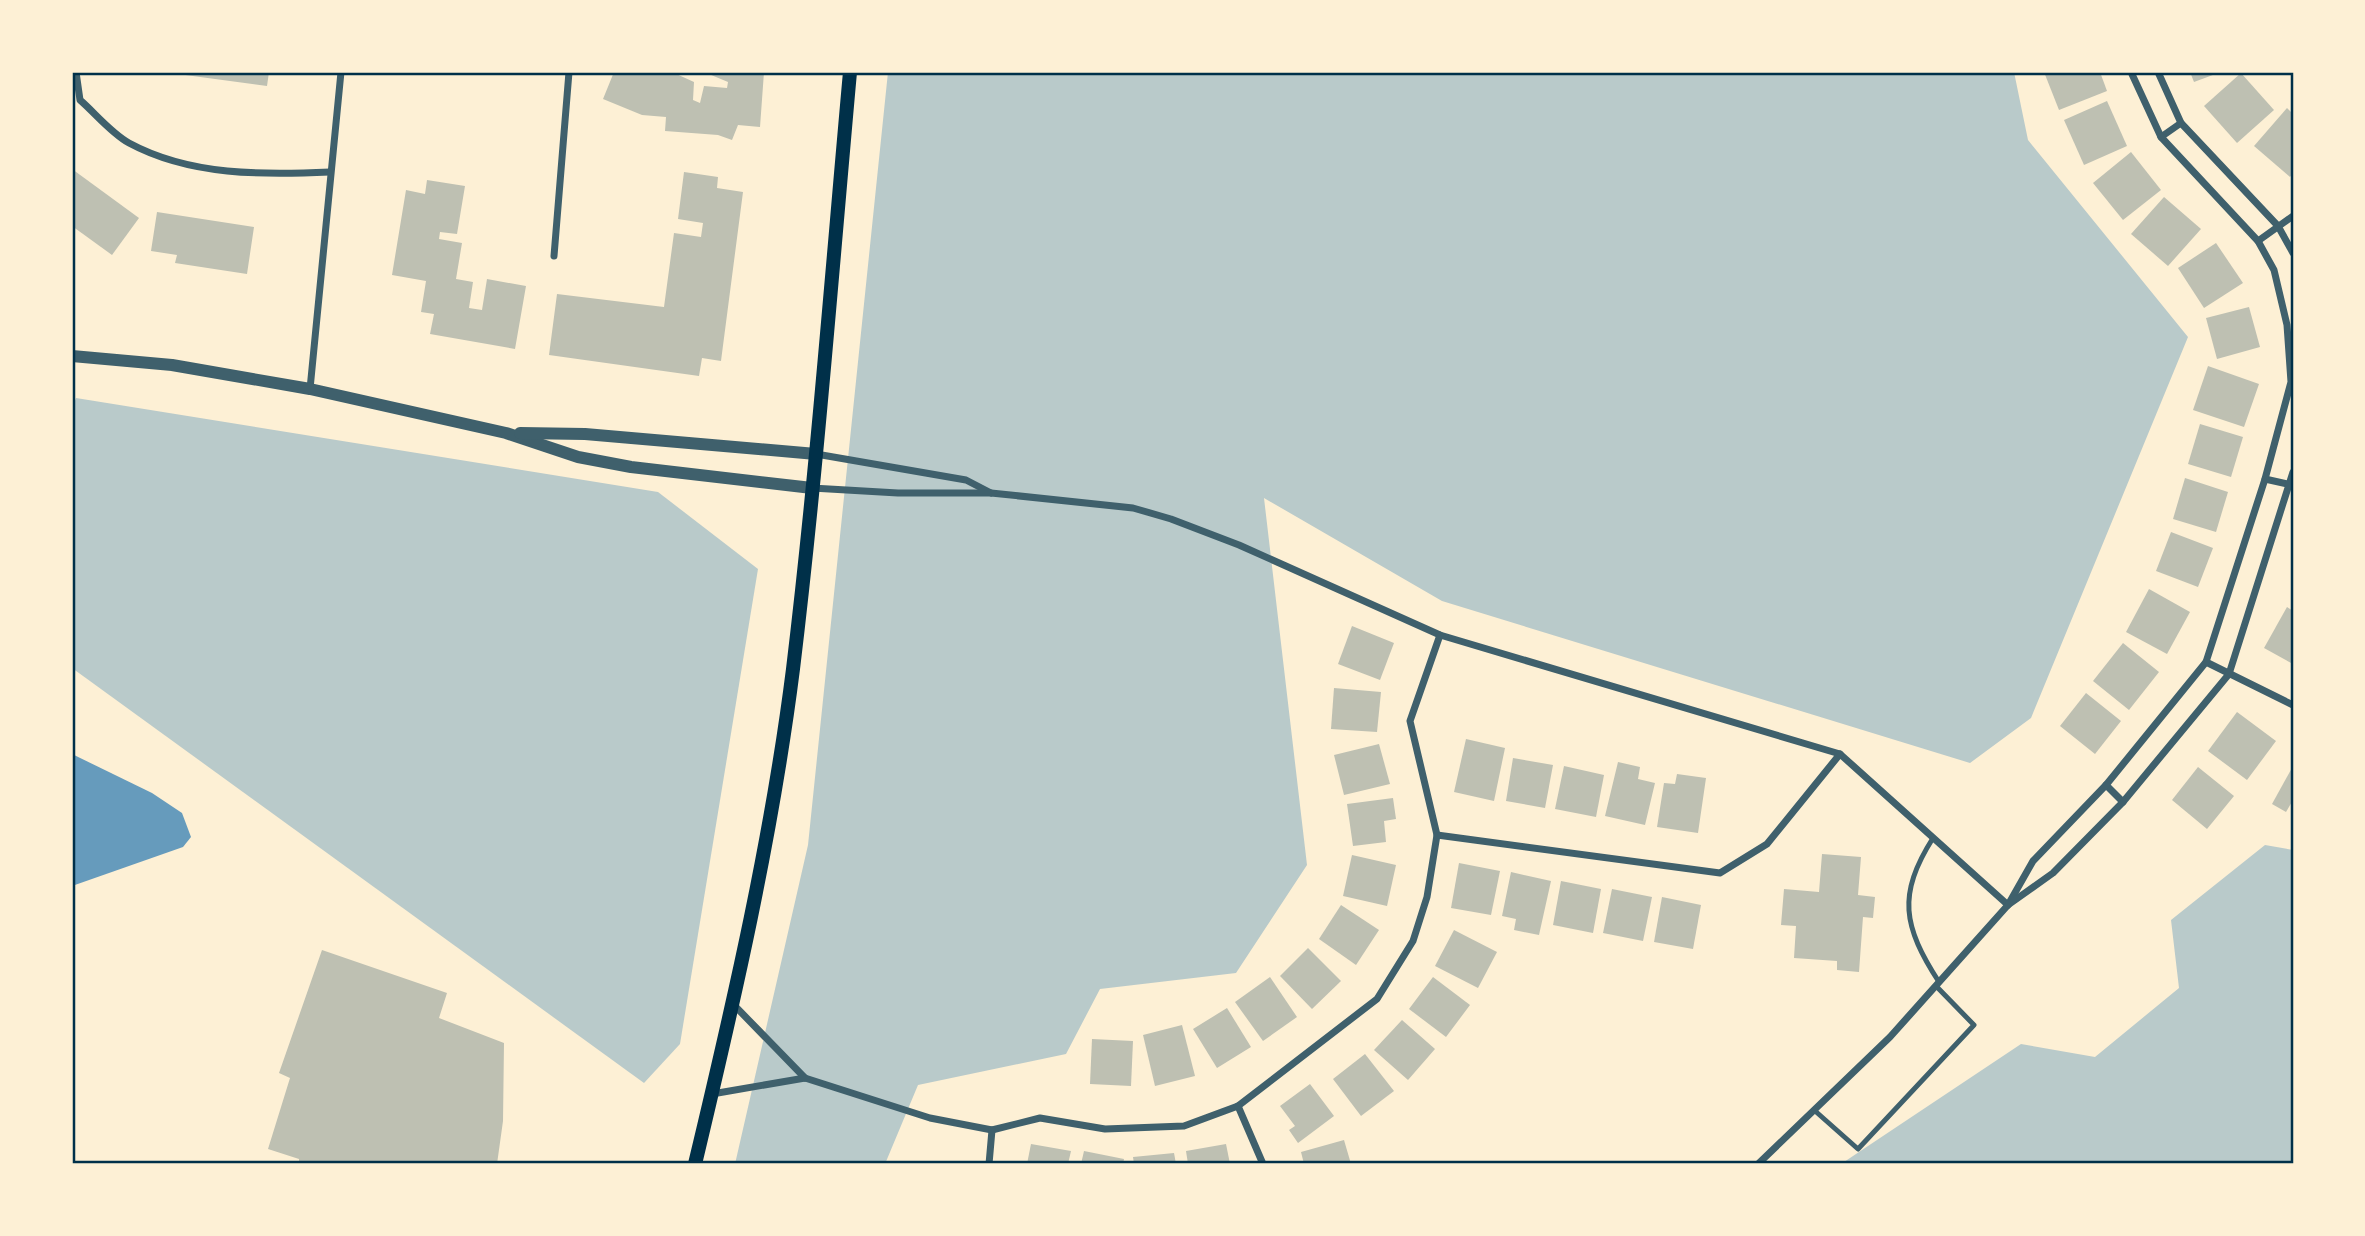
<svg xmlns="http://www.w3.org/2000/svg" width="2365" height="1236" font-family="Jost,sans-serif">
  <rect width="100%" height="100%" fill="#fdf0d5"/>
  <!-- green -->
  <g fill="#b9caca">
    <path d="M888 72H2014L2028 140 2188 337 2031 718 1970 763 1442 601 1264 498 1307 865 1236 973 1100 989 1066 1054 918 1085 885 1164H735L808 845Z"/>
    <path d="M76 398 658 492 758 569 680 1044 644 1083 72 668V408Z"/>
    <path d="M2265 845 2293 850V1164H1841L2021 1044 2095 1057 2179 988 2171 920Z"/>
  </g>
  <!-- water -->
  <path fill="#669bbc" d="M72 754 152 793 182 813 191 837 183 847 72 886Z"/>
  <!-- building -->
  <g fill="#bec0b2">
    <path d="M163 72H269L267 86Z"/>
    <path d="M614 72H672L694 82 693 100 700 103 704 86 727 88 728 82 704 72H764L760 127 738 125 732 140 718 135 665 131 666 117 642 115 603 99Z"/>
    <path d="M2044 72H2100L2107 91 2059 110Z"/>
    <path d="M2190 72H2221L2194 82Z"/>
    <path d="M2241 73 2274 110 2237 143 2204 106Z"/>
    <path d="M2107 101 2127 146 2084 165 2064 120Z"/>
    <path d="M2287 108 2293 114V173L2290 177 2254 146Z"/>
    <path d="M2131 152 2161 190 2123 220 2093 183Z"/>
    <path d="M72 169 139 218 112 255 72 226Z"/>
    <path d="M684 172 718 177 717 188 743 192 721 361 702 358 699 376 549 355 557 294 664 307 674 233 701 237 703 223 678 219Z"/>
    <path d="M427 180 465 186 457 234 440 232 439 239 462 243 456 279 473 282 469 308 482 310 487 279 526 286 515 349 430 334 434 314 421 312 426 281 392 275 406 190 425 194Z"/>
    <path d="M2164 197 2201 229 2168 266 2131 234Z"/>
    <path d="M157 212 254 227 247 274 175 263 177 255 151 251Z"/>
    <path d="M2216 243 2243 283 2204 308 2178 268Z"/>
    <path d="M2249 307 2260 347 2217 359 2206 318Z"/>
    <path d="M2208 366 2259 384 2244 427 2193 410Z"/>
    <path d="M2200 424 2243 437 2231 477 2188 464Z"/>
    <path d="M2185 478 2228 492 2216 532 2173 519Z"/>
    <path d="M2171 532 2213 548 2198 587 2156 571Z"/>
    <path d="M2149 589 2190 612 2167 654 2126 632Z"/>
    <path d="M2287 607 2293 611V664L2264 648Z"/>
    <path d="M1352 626 1394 643 1380 680 1338 664Z"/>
    <path d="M2123 643 2159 672 2129 710 2093 681Z"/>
    <path d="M1334 688 1381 692 1377 732 1331 729Z"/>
    <path d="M2086 693 2121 721 2095 754 2060 726Z"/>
    <path d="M2237 712 2276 741 2247 780 2208 751Z"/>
    <path d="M1466 739 1505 748 1494 801 1454 792Z"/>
    <path d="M1379 744 1390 784 1344 795 1334 755Z"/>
    <path d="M1513 758 1553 765 1545 808 1506 801Z"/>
    <path d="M1618 762 1640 767 1638 779 1655 783 1645 825 1605 816Z"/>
    <path d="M1564 766 1604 775 1596 817 1555 809Z"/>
    <path d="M2293 766V800L2286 812 2272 804Z"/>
    <path d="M2198 767 2234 796 2207 829 2172 800Z"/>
    <path d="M1677 774 1706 778 1698 833 1657 827 1664 783 1675 784Z"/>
    <path d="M1393 798 1396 819 1384 821 1386 842 1353 846 1347 804Z"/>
    <path d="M1822 854 1861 857 1858 895 1875 897 1873 918 1863 917 1859 972 1837 970V961L1794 958 1796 926 1781 925 1784 889 1819 892Z"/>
    <path d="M1352 855 1396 865 1387 906 1343 896Z"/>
    <path d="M1459 863 1500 871 1491 915 1451 908Z"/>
    <path d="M1511 872 1551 881 1539 935 1514 930 1516 919 1502 916Z"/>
    <path d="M1561 881 1601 889 1593 933 1553 925Z"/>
    <path d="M1612 889 1652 897 1643 941 1603 933Z"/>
    <path d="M1662 897 1701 905 1693 949 1654 942Z"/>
    <path d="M1341 905 1379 930 1356 965 1319 939Z"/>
    <path d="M1454 930 1497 952 1478 988 1435 966Z"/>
    <path d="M1308 948 1341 981 1312 1009 1280 976Z"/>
    <path d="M322 950 447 993 439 1018 504 1043 503 1121 497 1164H299V1159L268 1149 290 1078 279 1073Z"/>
    <path d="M1270 977 1297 1017 1263 1041 1235 1002Z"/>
    <path d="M1433 977 1470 1005 1446 1037 1409 1009Z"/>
    <path d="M1227 1008 1251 1047 1217 1068 1193 1029Z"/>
    <path d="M1402 1020 1435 1049 1408 1080 1374 1050Z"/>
    <path d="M1182 1025 1195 1076 1155 1086 1143 1035Z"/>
    <path d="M1092 1039 1133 1041 1131 1086 1090 1084Z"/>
    <path d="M1365 1054 1394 1091 1361 1116 1333 1079Z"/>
    <path d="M1310 1084 1334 1116 1298 1143 1289 1130 1295 1126 1280 1106Z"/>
    <path d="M1344 1140 1351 1164H1304L1301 1152Z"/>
    <path d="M1031 1144 1071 1151 1068 1164H1027Z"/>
    <path d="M1226 1144 1230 1164H1188L1186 1151Z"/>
    <path d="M1084 1151 1124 1159 1123 1164H1081Z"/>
    <path d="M1174 1153 1176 1164H1134L1133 1157Z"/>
  </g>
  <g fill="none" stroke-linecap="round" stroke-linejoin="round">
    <!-- service -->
    <g stroke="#3f606c" stroke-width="5">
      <path d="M1933 838C1897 895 1903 926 1939 982"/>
      <path d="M1814 1110 1858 1149 1974 1025 1936 986"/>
    </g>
    <!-- minor -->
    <g stroke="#3f606c" stroke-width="7">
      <path d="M76 72 80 100C95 113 111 133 129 143 190 176 263 175 330 172"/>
      <path d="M2158 72 2181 123 2278 226 2293 253"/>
      <path d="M2161 137 2181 123"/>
      <path d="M2258 241 2293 216"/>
      <path d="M554 256 569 72"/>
      <path d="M310 389 341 72"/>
      <path d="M816 454 966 480 991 493"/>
      <path d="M2265 479 2292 485"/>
      <path d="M812 488 898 493H991L1133 508 1171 519 1239 545 1440 635 1840 754 2008 905"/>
      <path d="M2206 662 2293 705"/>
      <path d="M2106 785 2123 802"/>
      <path d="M1437 835 1720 873 1767 844 1840 754"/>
      <path d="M2008 905 2033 861 2106 785 2206 662 2265 479 2291 382 2287 325 2274 270 2258 241 2161 137 2131 72"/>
      <path d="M732 1003 805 1078"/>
      <path d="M712 1094 805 1078 930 1118 992 1130 1040 1118 1105 1129 1184 1126 1238 1106 1377 999 1413 941 1427 897 1437 835 1410 721 1440 635"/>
      <path d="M1238 1106 1263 1164"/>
      <path d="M989 1164 992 1130"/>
      <path d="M1758 1164 1890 1037 2008 905 2053 873 2123 802 2229 674 2293 472"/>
    </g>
    <!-- tertiary -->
    <g stroke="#3f606c" stroke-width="12">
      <path d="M72 356 172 365 310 389 506 433 578 457 631 467 812 488"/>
      <path d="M520 433 585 434 816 454"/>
    </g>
    <!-- secondary -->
    <path stroke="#003049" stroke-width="14" d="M695 1164C734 1001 772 836 793 669 817 470 832 271 850 72"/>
  </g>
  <!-- border -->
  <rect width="2365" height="1236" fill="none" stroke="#fdf0d5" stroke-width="147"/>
  <rect x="74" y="74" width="2218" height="1088" fill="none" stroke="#003049" stroke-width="2.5"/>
</svg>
